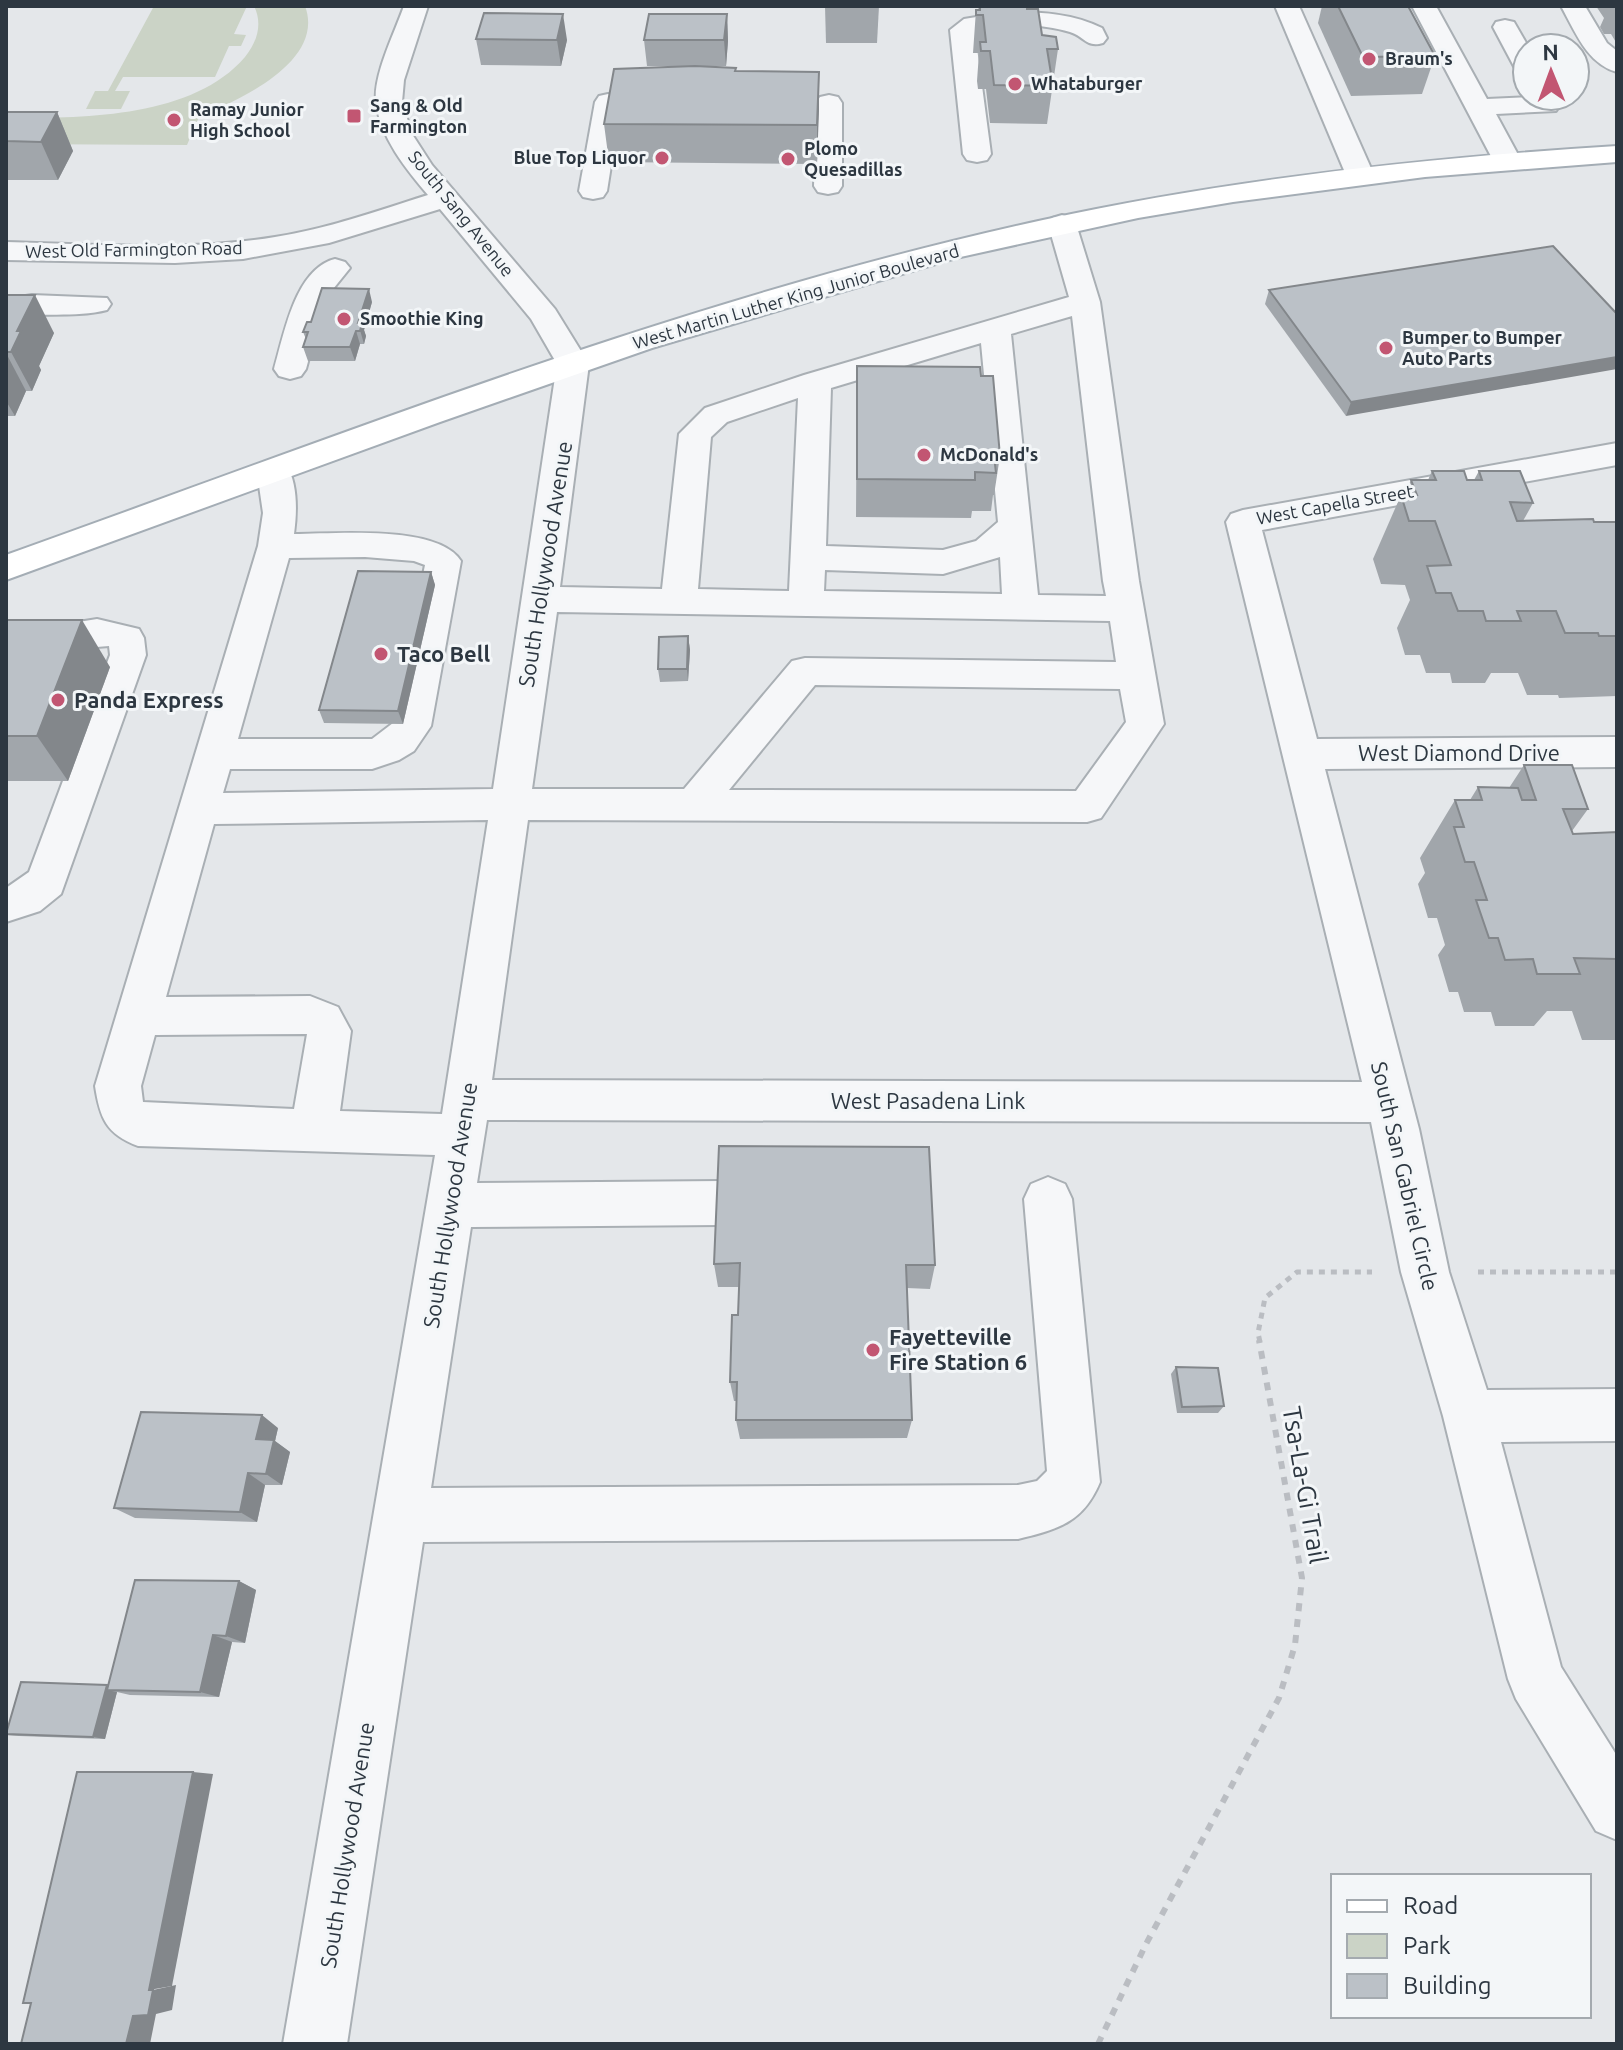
<svg xmlns="http://www.w3.org/2000/svg" width="1623" height="2050" font-family="Ubuntu,sans-serif">
  <rect width="100%" height="100%" fill="#e4e7ea"/>
  <!-- green -->
  <g fill="#cbd3c6">
    <path d="M154 6H247L234 34 246 35 241 46H229L215 77H123L115 91H130L121 109H86L95 91H108Z"/>
    <path d="M254 6H305C326 62 237 101 199 117L187 145 6 144V118C80 118 192 119 245 57 257 42 263 24 254 6Z"/>
  </g>
  <g fill="none" stroke-linecap="round" stroke-linejoin="round">
    <defs>
      <g id="minor">
        <path d="M404 6H428L404 80 402 102 412 134 432 165 555 309 589 364 560 587 662 589 679 434 705 408 804 375 1069 297 1048 224 1052 218 1062 215 1072 218 1076 224 1100 302 1139 581 1164 724 1101 818 1087 822 528 820 492 1080 1362 1082 1226 522 1231 514 1243 510 1617 443V465L1262 530 1317 739 1617 737V767L1325 769 1419 1129 1449 1272 1487 1390 1617 1389V1441L1501 1442 1561 1667 1617 1756V1840L1596 1831 1516 1699 1508 1679 1443 1416 1401 1272 1371 1122 487 1120 477 1183 721 1181 738 1188 745 1203 738 1218 721 1225 471 1227 431 1488 1018 1485 1037 1481 1047 1471 1024 1199 1031 1184 1048 1177 1065 1184 1072 1199 1100 1482C1083 1523 1058 1529 1018 1539L423 1542 347 2044H283L435 1155 138 1146C106 1134 100 1118 95 1086L258 546 263 513 257 472 262 464 274 461 286 464C298 484 297 512 294 534 333 534 438 524 461 561L431 726 414 751 399 760 372 769H230L223 793 493 789 557 364 531 319 440 209 329 243 243 259 175 263 6 260V242C95 244 186 252 275 237 327 229 377 211 428 195 406 169 380 137 376 102 373 75 395 32 404 6ZM1072 316 1103 581 1106 596 1038 595 1011 334ZM981 343 998 522 976 541 943 550 826 546 831 388ZM798 398 789 591 698 589 711 437 727 422ZM365 557 414 561 425 565 393 723 372 739H238L289 558ZM1000 557 1002 594 824 591 825 570 943 574ZM557 612 1110 621 1116 662 805 658 792 661 684 789H532ZM815 685 1120 689 1126 722 1076 791 729 790ZM488 820 442 1114 340 1111 351 1031 338 1007 310 996 166 997 214 824ZM307 1034 294 1109 143 1102 141 1086 155 1035Z"/>
        <path d="M1275 6H1299L1374 175 1370 181 1360 183 1350 181 1346 175Z"/>
        <path d="M1412 6H1436L1487 99 1555 96 1560 105 1556 111 1496 114 1522 162 1518 168 1508 170 1498 168 1494 162Z"/>
        <path d="M1561 6H1585L1607 43 1617 51V72C1587 64 1575 31 1561 6Z"/>
        <path d="M1007 12C1039 12 1072 13 1102 28L1107 38 1103 43C1086 48 1084 36 1070 32 1044 24 999 21 975 33L991 154 987 160 977 162 967 160 963 154 950 30 964 19Z"/>
        <path d="M1505 20 1514 22 1529 48 1527 77 1518 74 1493 27 1496 22Z"/>
        <path d="M608 94 617 96 621 102 607 191 603 197 593 199 583 197 579 191 595 102 599 96Z"/>
        <path d="M829 95 838 97 842 103V186L838 192 828 194 818 192 814 186 816 103 820 97Z"/>
        <path d="M335 259 345 262 350 268 325 299 306 369 301 376 290 379 279 376 274 369C284 335 295 269 335 259Z"/>
        <path d="M32 295 107 298 111 304 107 310C75 318 39 312 6 317V299Z"/>
        <path d="M97 619 139 629 144 638 146 655 61 894 40 911 6 922V888L29 872 110 655 109 646 72 649 6 673V646L66 624Z"/>
      </g>
      <path id="major" d="M1617 146V162L1425 177 1233 202 1138 218 956 258 652 348 440 422 6 580V555C348 433 688 297 1043 220 1232 179 1424 158 1617 146Z"/>
    </defs>
    <!-- minor casing -->
    <use href="#minor" stroke="#a9afb4" stroke-width="4"/>
    <!-- major casing -->
    <use href="#major" stroke="#a4adb5" stroke-width="4"/>
    <!-- path-far1 -->
    <g stroke="#babdc2" stroke-width="5" stroke-dasharray="6 6" stroke-linecap="butt">
      <path d="M1478 1272H1617"/>
      <path d="M1260 1342 1258 1333 1265 1298 1297 1272H1372"/>
    </g>
    <!-- path -->
    <path stroke="#babdc2" stroke-width="6" stroke-dasharray="8 8" stroke-linecap="butt" d="M1098 2044 1146 1944 1279 1698 1295 1645 1302 1578 1259 1340"/>
    <!-- minor -->
    <use href="#minor" fill="#f6f7f9" fill-rule="evenodd"/>
    <!-- major -->
    <use href="#major" fill="#fff" fill-rule="evenodd"/>
  </g>
  <!-- wall -->
  <g fill="#a1a6ab">
    <path d="M825 6H879L877 43H826Z"/>
    <path d="M979 6H1027V9L1042 35 1058 49 1047 124 990 123 986 89H978L977 81 979 53H973L976 10H978Z"/>
    <path d="M1322 6H1408L1435 56 1422 94 1351 96 1318 23Z"/>
    <path d="M1596 6H1617V44L1611 34H1604L1600 27 1604 18Z"/>
    <path d="M727 14 728 41 726 66H702L736 71 819 72 817 164 609 162 604 124 687 66H647L644 40Z"/>
    <path d="M476 39 567 40 561 66 481 65Z"/>
    <path d="M6 112H57L73 151 58 180H6Z"/>
    <path d="M1553 246 1346 416 1265 304 1269 290Z"/>
    <path d="M6 295 54 333 39 366 41 370 32 391H26L15 416H6Z"/>
    <path d="M372 302 364 330 366 336 364 344H360L355 361H308L303 347 306 339 303 332 311 322Z"/>
    <path d="M857 366 981 376 1000 456 994 495H993L991 511H972L971 518 856 517Z"/>
    <path d="M1432 471 1467 480H1474L1479 471 1533 503 1523 521 1617 522V696L1559 698 1558 695H1527L1518 673H1491L1485 683H1452L1450 673H1426L1420 655H1405L1397 628 1410 600 1405 585 1381 584 1373 559 1401 495H1404L1411 480H1428Z"/>
    <path d="M431 572 435 585 403 724 324 723 319 710Z"/>
    <path d="M6 620 110 667 68 781H6Z"/>
    <path d="M688 636 690 650 688 681 660 682 658 669Z"/>
    <path d="M1524 765 1588 809 1572 831 1573 834 1617 832V1042L1616 1040H1582L1572 1011H1547L1534 1026H1495L1491 1012H1464L1458 992H1449L1438 955 1445 945 1437 918H1428L1418 884 1425 873 1420 858 1455 800H1470L1478 787 1509 788Z"/>
    <path d="M714 1264 935 1265 930 1289 907 1288 912 1420 907 1438 740 1439 736 1420 737 1401H734L730 1382 738 1315 739 1287H718Z"/>
    <path d="M1176 1367 1224 1406 1218 1413H1177L1171 1374Z"/>
    <path d="M278 1428 275 1441 290 1452 282 1485H265L257 1522 135 1518 114 1508Z"/>
    <path d="M239 1581 256 1590 245 1643 232 1642 219 1697 130 1695 117 1692 105 1739 19 1736 6 1735 108 1685Z"/>
  </g>
  <!-- shaded-wall -->
  <g fill="#83878b">
    <path d="M563 14 567 40 561 66 557 40Z"/>
    <path d="M727 14 728 41 726 66 724 40Z"/>
    <path d="M819 72V110L817 164V125Z"/>
    <path d="M57 112 73 151 58 180 41 142Z"/>
    <path d="M369 289 372 302 364 330 366 336 364 344 358 323Z"/>
    <path d="M35 295 54 333 39 366 41 370 32 391 11 352 17 331Z"/>
    <path d="M356 331 360 344 355 361 350 347Z"/>
    <path d="M6 353 26 391 15 416 6 401Z"/>
    <path d="M1617 357V369L1346 416 1351 402Z"/>
    <path d="M431 572 435 585 403 724 398 711Z"/>
    <path d="M82 620 110 667 68 781 37 736Z"/>
    <path d="M688 636 690 650 688 681 687 669Z"/>
    <path d="M262 1415 278 1428 275 1441 290 1452 282 1485 266 1474 256 1439Z"/>
    <path d="M248 1473 265 1485 257 1522 240 1512Z"/>
    <path d="M239 1581 256 1590 245 1643 226 1636Z"/>
    <path d="M213 1635 232 1642 219 1697 200 1692Z"/>
    <path d="M107 1685 119 1687 107 1690 117 1692 105 1739 93 1737Z"/>
    <path d="M193 1772 213 1774 172 1986 149 1990Z"/>
    <path d="M176 1985 172 2010 156 2014 150 2044H126L133 2016 153 1990Z"/>
  </g>
  <!-- building -->
  <g fill="#bbc1c7" stroke="#83878b" stroke-width="2">
    <path d="M980 6H1027V9H1038L1042 35 1056 37 1058 49H1047L1053 86 994 85 990 51H981L980 42H986L983 15H976V10H980Z"/>
    <path d="M1338 6H1408L1435 56 1363 57Z"/>
    <path d="M484 13 563 14 557 40 476 39Z"/>
    <path d="M649 14H727L724 40H644Z"/>
    <path d="M695 66 736 68 735 71 819 72 817 125 604 124 614 69Z"/>
    <path d="M6 112H57L41 142 6 141Z"/>
    <path d="M1553 246 1617 314V357L1351 402 1269 290Z"/>
    <path d="M322 288 369 289 358 323H362L360 331H356L350 347H303L308 332H303L307 322H311Z"/>
    <path d="M6 295H35L17 331H21L11 352H6Z"/>
    <path d="M857 366 980 367 981 376H993L1000 456H994L996 473 975 472V480L857 479Z"/>
    <path d="M1432 471H1464L1467 480H1482L1479 471H1520L1533 503 1510 502 1517 521 1593 519 1594 522H1617V636H1599L1598 633H1565L1556 611H1517L1521 621H1486L1483 611H1458L1451 593H1436L1427 566 1451 565 1435 521H1409L1401 495H1417L1411 480H1436Z"/>
    <path d="M358 571 431 572 398 711 319 710Z"/>
    <path d="M6 620H82L37 736H6Z"/>
    <path d="M688 636 687 669H658L659 637Z"/>
    <path d="M1524 765H1572L1588 809H1563L1573 834 1617 832V959L1574 958 1580 974H1537L1533 959 1505 960 1498 938H1489L1476 900H1487L1474 862H1465L1454 827H1464L1455 800H1482L1478 787 1518 788 1522 800H1536Z"/>
    <path d="M719 1146 929 1147 935 1265H906L912 1420H736L737 1382H730L732 1315H738L740 1263 714 1264Z"/>
    <path d="M1176 1367 1218 1368 1224 1406 1182 1407Z"/>
    <path d="M141 1412 262 1415 256 1439 274 1440 266 1474 248 1473 240 1512 114 1508Z"/>
    <path d="M135 1580 239 1581 226 1636 213 1635 200 1692 107 1690Z"/>
    <path d="M21 1682 107 1685 93 1737 6 1734Z"/>
    <path d="M77 1772H193L149 1990H153L148 2015 133 2016 126 2044H21L31 2003H23Z"/>
  </g>
  <!-- markers -->
  <g fill="#c25672" stroke="#f3f6f8" stroke-width="3">
    <circle cx="1369" cy="59" r="8"/>
    <circle cx="1015" cy="84" r="8"/>
    <rect x="346" y="108" width="16" height="16" rx="4"/>
    <circle cx="174" cy="120" r="8"/>
    <circle cx="662" cy="158" r="8"/>
    <circle cx="788" cy="159" r="8"/>
    <circle cx="344" cy="319" r="8"/>
    <circle cx="1386" cy="348" r="8"/>
    <circle cx="924" cy="455" r="8"/>
    <circle cx="381" cy="654" r="8"/>
    <circle cx="58" cy="700" r="8"/>
    <circle cx="873" cy="1350" r="8"/>
  </g>
  <g text-anchor="middle" stroke-width="6" stroke-linejoin="round" paint-order="stroke">
    <!-- far-poi labels -->
    <g font-size="18" font-weight="bold" fill="#2d3741" stroke="#f3f6f8" text-anchor="start">
      <text x="1385" y="65">Braum's</text>
      <text x="1031" y="90">Whataburger</text>
      <text x="370" y="112">Sang &amp; Old<tspan x="370" dy="21">Farmington</tspan></text>
      <text x="190" y="116">Ramay Junior<tspan x="190" dy="21">High School</tspan></text>
      <text x="804" y="155">Plomo<tspan x="804" dy="21">Quesadillas</tspan></text>
      <text x="646" y="164" text-anchor="end">Blue Top Liquor</text>
      <text x="360" y="325">Smoothie King</text>
      <text x="1402" y="344">Bumper to Bumper<tspan x="1402" dy="21">Auto Parts</tspan></text>
      <text x="940" y="461">McDonald's</text>
    </g>
    <!-- far-street labels -->
    <g font-size="18" fill="#2d3741" stroke="#f3f6f8">
      <text transform="translate(461 214) rotate(51)" y="6">South Sang Avenue</text>
      <text transform="translate(134 250) rotate(-1)" y="6">West Old Farmington Road</text>
      <text transform="translate(796 297) rotate(-16)" y="6">West Martin Luther King Junior Boulevard</text>
      <text transform="translate(1335 505) rotate(-10)" y="6">West Capella Street</text>
    </g>
    <!-- street labels -->
    <g font-size="22" fill="#2d3741" stroke="#f3f6f8">
      <text transform="translate(545 564) rotate(-81)" y="8">South Hollywood Avenue</text>
      <text x="1459" y="761">West Diamond Drive</text>
      <text x="928" y="1109">West Pasadena Link</text>
      <text transform="translate(1405 1176) rotate(77)" y="8">South San Gabriel Circle</text>
      <text transform="translate(450 1205) rotate(-81)" y="8">South Hollywood Avenue</text>
      <text transform="translate(347 1845) rotate(-81)" y="8">South Hollywood Avenue</text>
    </g>
    <!-- poi labels -->
    <g font-size="22" font-weight="bold" fill="#2d3741" stroke="#f3f6f8" text-anchor="start">
      <text x="397" y="662">Taco Bell</text>
      <text x="74" y="708">Panda Express</text>
      <text x="889" y="1345">Fayetteville<tspan x="889" dy="25">Fire Station 6</tspan></text>
    </g>
    <!-- near-street labels -->
    <g font-size="26" fill="#2d3741" stroke="#f3f6f8">
      <text transform="translate(1305 1485) rotate(80)" y="9">Tsa-La-Gi Trail</text>
    </g>
  </g>
  <!-- border -->
  <rect width="1623" height="2050" fill="none" stroke="#2d3741" stroke-width="16"/>
  <!-- legend -->
  <rect x="1331" y="1874" width="260" height="144" fill="#f3f6f8" stroke="#a4aaaf" stroke-width="2"/>
  <rect x="1347" y="1900" width="40" height="12" fill="#ffffff" stroke="#a4aaaf" stroke-width="2"/>
  <text x="1403" y="1914" font-size="24" fill="#2d3741">Road</text>
  <rect x="1347" y="1934" width="40" height="24" fill="#cbd3c6" stroke="#a4aaaf" stroke-width="2"/>
  <text x="1403" y="1954" font-size="24" fill="#2d3741">Park</text>
  <rect x="1347" y="1974" width="40" height="24" fill="#bbc1c7" stroke="#a4aaaf" stroke-width="2"/>
  <text x="1403" y="1994" font-size="24" fill="#2d3741">Building</text>
  <!-- north arrow -->
  <g transform="translate(1551 72) rotate(359)"><circle r="38" fill="#f3f6f8" stroke="#a4aaaf" stroke-width="2"/>
  <path d="M0-6L14 30L0 20L-14 30Z" fill="#c25672"/>
  <text y="-12" font-size="22" font-weight="bold" text-anchor="middle" fill="#2d3741">N</text>
  </g>
</svg>
